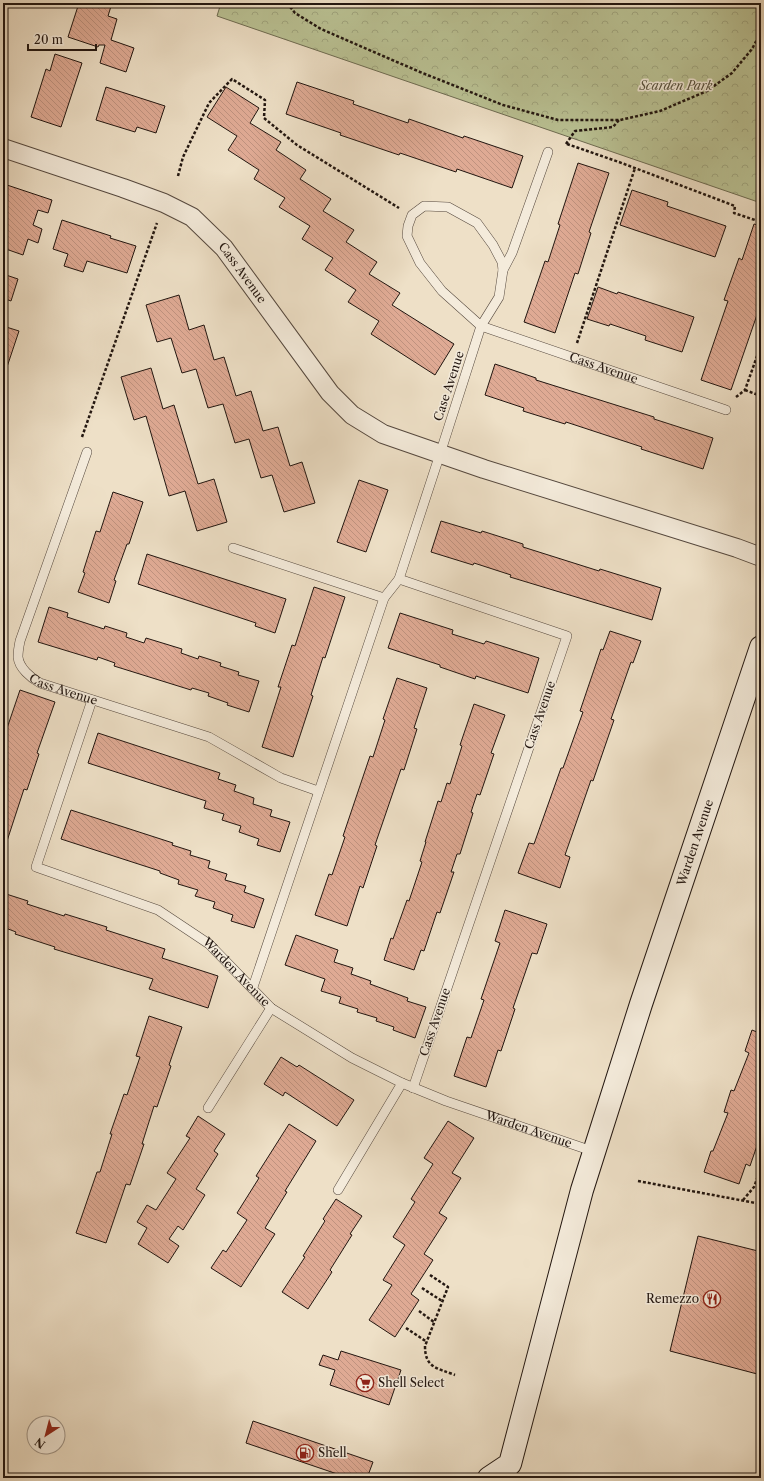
<svg xmlns="http://www.w3.org/2000/svg" width="764" height="1481" font-family="'Libre Caslon Text',serif">
  <defs>
    <pattern id="park-crowns" width="20" height="18" patternUnits="userSpaceOnUse"><rect width="20" height="18" fill="#bac294"/><path d="M2 6a3 3 0 1 1 6 0M12 15a3 3 0 1 1 6 0" fill="none" stroke="#a0a67f"/></pattern>
    <pattern id="building-back-hatch" width="6" height="6" patternUnits="userSpaceOnUse"><rect width="6" height="6" fill="#dfaa94"/><path d="M-1 5l2 2M0 0l6 6M5-1l2 2" fill="none" stroke="#bf927f"/></pattern>
  </defs>
  <rect width="100%" height="100%" fill="#eee0c7"/>
  <filter id="stains"><feTurbulence type="fractalNoise" baseFrequency=".005" numOctaves="4"/><feColorMatrix values="0 0 0 0 .2 0 0 0 0 .09 0 0 0 0 .02 0 0 0 .5 -.17"/></filter>
  <radialGradient id="worn" r=".72"><stop offset=".6" stop-color="#630" stop-opacity="0"/><stop offset="1" stop-color="#630" stop-opacity=".3"/></radialGradient>
  <!-- park -->
  <path fill="url(#park-crowns)" stroke="#6e6c52" d="M221 3H761V203L217 16Z"/>
  <!-- building -->
  <g fill="url(#building-back-hatch)" stroke="#221610">
    <path d="M79 3H112L108 16 117 19 111 40 134 48 126 72 100 63 105 45H99L98 47 68 37Z"/>
    <path d="M55 54 82 63 61 127 31 117 46 69 50 71Z"/>
    <path d="M297 82 354 101 353 104 408 123 409 119 463 138 464 136 523 156 512 188 457 169 456 172 400 153 399 155 340 135 341 133 286 114Z"/>
    <path d="M106 87 165 106 156 133 137 127 135 132 96 120Z"/>
    <path d="M226 87 259 108 250 123 281 142 276 150 306 170 300 179 331 199 323 211 354 230 346 242 377 262 369 274 400 293 392 305 454 344 435 375 371 334 379 321 348 302 356 290 325 270 333 258 302 239 310 226 279 207 285 198 254 179 259 170 228 150 237 136 207 117Z"/>
    <path d="M578 163 609 173 589 232 591 233 578 274 575 273 555 333 524 322 545 261 548 262 560 225 558 224Z"/>
    <path d="M7 185 52 200 48 213 38 210 33 225 42 229 38 243 28 239 23 255 3 248V206L5 199 3 197Z"/>
    <path d="M632 190 668 202 667 206 726 226 715 257 620 225Z"/>
    <path d="M62 220 111 236 110 238 136 246 127 273 87 261 83 272 64 266 68 254 53 249Z"/>
    <path d="M754 224 761 226V295L757 308 759 309 731 390 701 380 728 301 724 300 739 258 742 260Z"/>
    <path d="M3 274 18 279 11 301 3 298Z"/>
    <path d="M598 287 617 294 618 292 694 317 682 352 645 340 646 336 610 324 609 326 587 319Z"/>
    <path d="M179 295 189 330 204 325 214 360 224 357 236 396 251 391 263 431 278 427 290 466 302 462 315 503 284 512 272 475 261 478 249 439 235 443 223 404 208 408 196 369 182 373 171 338 157 342 146 305Z"/>
    <path d="M3 326 19 331 3 379Z"/>
    <path d="M495 364 536 378V380L654 417V419L713 438 703 469 641 449 642 447 566 422 565 424 523 411 524 408 485 395Z"/>
    <path d="M151 368 163 409 174 405 198 484 214 479 227 522 197 531 185 491 169 496 146 416 134 420 121 377Z"/>
    <path d="M359 480 388 490 366 552 337 542Z"/>
    <path d="M113 492 143 502 129 544H127L114 580 116 581 109 603 78 592 85 573 83 572 96 531 100 532Z"/>
    <path d="M441 521 481 533 482 531 523 544V547L599 571 600 569 661 588 652 620 510 577 511 575 474 563 473 565 431 552Z"/>
    <path d="M147 554 286 599 275 633 255 626 256 623 138 584Z"/>
    <path d="M314 587 345 597 325 658 323 657 311 695 313 696 293 757 262 747 281 687H278L292 645 295 646Z"/>
    <path d="M49 607 68 613 67 617 104 629 105 626 127 633 126 637 144 643 146 638 182 649 181 653 198 659 199 656 221 663 220 666 239 672 238 675 259 681 249 712 227 705 228 703 208 696 209 693 192 688 191 690 114 666 115 663 98 657 97 660 38 642Z"/>
    <path d="M400 613 453 630 452 634 484 644 486 641 539 658 528 693 476 676 475 679 440 667V665L388 648Z"/>
    <path d="M610 631 641 641 633 663 631 662 611 719 614 720 593 781 591 780 565 855 570 857 560 888 518 873 529 843 534 844 561 768H563L583 712 580 711 601 649 603 650Z"/>
    <path d="M397 678 427 688 414 728 417 729 404 770 401 769 375 845 377 846 363 888 360 886 347 926 315 915 329 874 332 875 345 837 343 836 370 756 373 757 385 720 383 719Z"/>
    <path d="M20 690 55 702 37 753 39 754 27 790 24 789 7 841 4 840 3 842V749L5 744 3 743V740Z"/>
    <path d="M474 704 505 715 491 753 494 754 480 795 477 794 471 812 473 813 460 854H457L451 872H454L440 913 437 912 424 951 421 950 414 970 384 960 391 938 393 939 407 900 409 901 422 862 420 861 426 842H425L438 801 441 802 447 783 450 784 462 746 460 745Z"/>
    <path d="M98 733 220 773 218 779 236 785 234 791 254 798 253 804 272 810 270 816 290 822 280 852 257 845 259 839 239 832 241 826 222 820 224 814 204 808 206 801 88 763Z"/>
    <path d="M71 810 173 843 172 845 191 851 190 855 210 861 208 868 227 874 225 880 246 886 244 892 264 899 254 928 231 921 233 915 213 908 215 902 195 896 198 890 178 884 179 880 160 873V871L61 839Z"/>
    <path d="M3 893 28 901 27 904 64 916 65 914 107 927 106 930 165 949 162 958 218 976 208 1008 149 989 153 979 54 949 55 947 15 934 16 932 3 927Z"/>
    <path d="M505 910 547 924 537 954 532 953 513 1008 515 1009 501 1051 498 1050 486 1087 454 1076 467 1037 471 1038 484 1000 481 999 500 943 495 941Z"/>
    <path d="M296 935 338 950 334 962 353 968 351 974 371 981 370 984 408 998 407 1001 426 1007 415 1038 393 1030 394 1027 376 1021 377 1018 357 1012 358 1009 339 1003 341 997 321 991 325 979 285 965Z"/>
    <path d="M149 1016 182 1027 169 1065 171 1066 157 1107 154 1106 142 1144H144L130 1185 126 1184 106 1243 76 1233 97 1172H100L112 1134H110L124 1094 127 1095 140 1057 136 1056Z"/>
    <path d="M761 1019V1134L750 1166 746 1164 739 1184 704 1172 711 1151H713L728 1113 724 1112 731 1090 734 1091 749 1053 745 1051 752 1030 757 1032Z"/>
    <path d="M281 1057 297 1067 299 1065 354 1100 337 1126 285 1092 283 1096 264 1084Z"/>
    <path d="M198 1116 225 1134 214 1151 218 1154 196 1189 205 1195 183 1230 178 1226 169 1239 179 1246 168 1263 138 1244 147 1228 137 1222 147 1205 156 1210 176 1179 167 1173 190 1138 186 1136Z"/>
    <path d="M448 1121 474 1138 452 1173 461 1178 439 1213 447 1218 424 1254 433 1260 411 1294 419 1300 395 1337 369 1320 392 1285 383 1280 405 1245 393 1237 415 1202 411 1199 433 1164 424 1158Z"/>
    <path d="M289 1124 316 1141 285 1191 287 1192 265 1228 275 1234 241 1287 211 1268 223 1250 226 1252 247 1220 237 1213 259 1178 256 1176Z"/>
    <path d="M336 1199 362 1216 350 1234 352 1235 330 1270 332 1272 308 1309 282 1292 305 1257 303 1256 325 1221 323 1219Z"/>
    <path d="M698 1236 758 1251 760 1242 761 1243V1375L670 1351Z"/>
    <path d="M341 1351 401 1370 389 1405 330 1385 335 1370 319 1365 323 1355 338 1360Z"/>
    <path d="M253 1421 373 1462 367 1478H349L246 1443Z"/>
  </g>
  <g fill="none" stroke-linecap="round" stroke-linejoin="round">
    <defs>
      <g id="service">
        <path d="M503 270 512 253 548 152"/>
        <path id="s1" d="M87 452 20 641C19 646 18 652 18 657 19 668 31 678 40 683L209 737 281 778 318 791"/>
        <path d="M233 548 384 598"/>
        <path d="M399 579 567 636 413 1088"/>
        <path id="s2" d="M92 700 36 867 158 910 209 944 271 1008 352 1058 402 1083 446 1101 595 1152"/>
        <path id="s3" d="M253 987 384 598 399 579 440 454 481 326 499 297 503 270 502 262 493 245 477 223 448 207 424 206 412 215 408 226 407 236 420 263 442 291 481 326 726 410"/>
        <path d="M208 1108 271 1008"/>
        <path d="M338 1190 402 1083"/>
      </g>
      <g id="minor">
        <path id="s4" d="M3 148 123 188 164 203 192 217 224 248 330 393 352 415 383 434 484 469 737 548 761 557"/>
      </g>
      <g id="secondary">
        <path id="s5" d="M489 1478 510 1464 582 1190 641 1004 761 647"/>
      </g>
    </defs>
    <!-- service casing -->
    <use href="#service" stroke="#55483e" stroke-width="10"/>
    <!-- minor casing -->
    <use href="#minor" stroke="#55483e" stroke-width="20"/>
    <!-- secondary casing -->
    <use href="#secondary" stroke="#221610" stroke-width="24"/>
    <!-- path -->
    <g stroke="#221610" stroke-width="2.5" stroke-dasharray="3 2" stroke-linecap="butt">
      <path d="M287 3 295 13 321 29 420 72 503 105 558 120H620L660 111 707 91 732 73 752 49 761 32"/>
      <path d="M566 144 575 131 613 127 619 120"/>
      <path d="M567 144 619 162 735 206 734 213 761 222"/>
      <path d="M178 176 183 157 209 103 232 79 265 100 264 118 297 145 399 208"/>
      <path d="M577 343 635 168"/>
      <path d="M745 390 761 396"/>
      <path d="M736 397 745 390 761 345"/>
      <path d="M82 437 157 223"/>
      <path d="M638 1181 761 1204"/>
      <path d="M743 1200 754 1187 761 1168"/>
      <path d="M430 1275 448 1287 425 1346C425 1368 437 1368 455 1375"/>
      <path d="M422 1288 442 1301"/>
      <path d="M419 1311 434 1322"/>
      <path d="M406 1328 427 1342"/>
    </g>
    <!-- service -->
    <use href="#service" stroke="#f4ebdb" stroke-width="9"/>
    <!-- minor -->
    <use href="#minor" stroke="#f4ebdb" stroke-width="18"/>
    <!-- secondary -->
    <use href="#secondary" stroke="#f4ebdb" stroke-width="22"/>
  </g>
  <!-- icons -->
  <defs>
    <symbol id="restaurant-ring" viewBox="-11 -11 22 22"><circle r="9.5" fill="#f4ebdb" stroke="#8f2418" stroke-width="1.5"/><path d="M-5-6h1v4h1v-4h1v4h1v-4h1v5L-1.5 .5V6h-2V.5L-5-1ZM5-6V6H3V1.5H1.5Q1.5-4 5-6Z" fill="#8f2418"/></symbol>
    <symbol id="supermarket-ring" viewBox="-11 -11 22 22"><circle r="9.5" fill="#f4ebdb" stroke="#8f2418" stroke-width="1.5"/><path d="M-6-5.5h2.5l.6 2H6L4.5 2H-2.5L-4.4-4H-6ZM-1.5 3.2a1.3 1.3 0 1 0 .1 0ZM3 3.2a1.3 1.3 0 1 0 .1 0Z" fill="#8f2418"/></symbol>
    <symbol id="fuel-ring" viewBox="-11 -11 22 22"><circle r="9.5" fill="#f4ebdb" stroke="#8f2418" stroke-width="1.5"/><path d="M-5.5-6h7V0h2V4h1.3V-2.5L3-4.5l.8-.8L6-3V5H2.5V1h-1V6h-7ZM-4.2-4.7v3.2H.2V-4.7Z" fill="#8f2418"/></symbol>
  </defs>
  <g fill-rule="evenodd">
    <use href="#restaurant-ring" x="702" y="1289" width="20" height="20"/>
    <use href="#supermarket-ring" x="355" y="1373" width="20" height="20"/>
    <use href="#fuel-ring" x="295" y="1443" width="20" height="20"/>
  </g>
  <g text-anchor="middle" stroke-width="3" stroke-linejoin="round" paint-order="stroke">
    <!-- park labels -->
    <g font-size="12" font-style="italic" fill="#57523e" stroke="#f4ebdb">
      <text x="676" y="90">Scarden Park</text>
    </g>
    <!-- street labels -->
    <g font-size="12" fill="#221610" stroke="#f4ebdb">
      <text dy="4" stroke="none"><textPath href="#s4" startOffset="277">Cass Avenue</textPath></text>
      <text dy="4" stroke="none"><textPath href="#s3" startOffset="1158">Cass Avenue</textPath></text>
      <text transform="translate(449 386) rotate(-72)" y="4">Case Avenue</text>
      <text dy="4" stroke="none"><textPath href="#s1" startOffset="276">Cass Avenue</textPath></text>
      <text transform="translate(540 715) rotate(-71)" y="4">Cass Avenue</text>
      <text dy="4" stroke="none"><textPath href="#s5" startOffset="674">Warden Avenue</textPath></text>
      <text dy="4" stroke="none"><textPath href="#s2" startOffset="406">Warden Avenue</textPath></text>
      <text transform="translate(435 1022) rotate(-71)" y="4">Cass Avenue</text>
      <text dy="4" stroke="none"><textPath href="#s2" startOffset="742">Warden Avenue</textPath></text>
    </g>
    <!-- poi labels -->
    <g font-size="12" fill="#221610" stroke="#f4ebdb" text-anchor="start">
      <text x="699" y="1303" text-anchor="end">Remezzo</text>
      <text x="378" y="1387">Shell Select</text>
      <text x="318" y="1457">Shell</text>
    </g>
  </g>
  <!-- margin -->
  <rect width="764" height="1481" fill="none" stroke="#eee0c7" stroke-width="16"/>
  <rect x="4" y="4" width="756" height="1473" fill="none" stroke="#221610" stroke-width="2"/>
  <rect x="8" y="8" width="748" height="1465" fill="none" stroke="#221610"/>
  <!-- north arrow -->
  <g transform="translate(46 1435) rotate(216)"><circle r="19" fill="#f4ebdb" stroke="#a0968a"/>
  <path d="M0-3L7 15L0 10L-7 15Z" fill="#8f2418"/>
  <text y="-6" font-size="11" font-weight="bold" text-anchor="middle" fill="#221610">N</text>
  </g>
  <!-- scale -->
  <path d="M28 44v6h68v-6" fill="none" stroke="#221610" stroke-width="2"/>
  <text x="34" y="44" font-size="12" fill="#221610" stroke="#f4ebdb" stroke-width="3" paint-order="stroke">20 m</text>
  <rect width="100%" height="100%" filter="url(#stains)"/>
  <rect width="100%" height="100%" fill="url(#worn)"/>
</svg>
